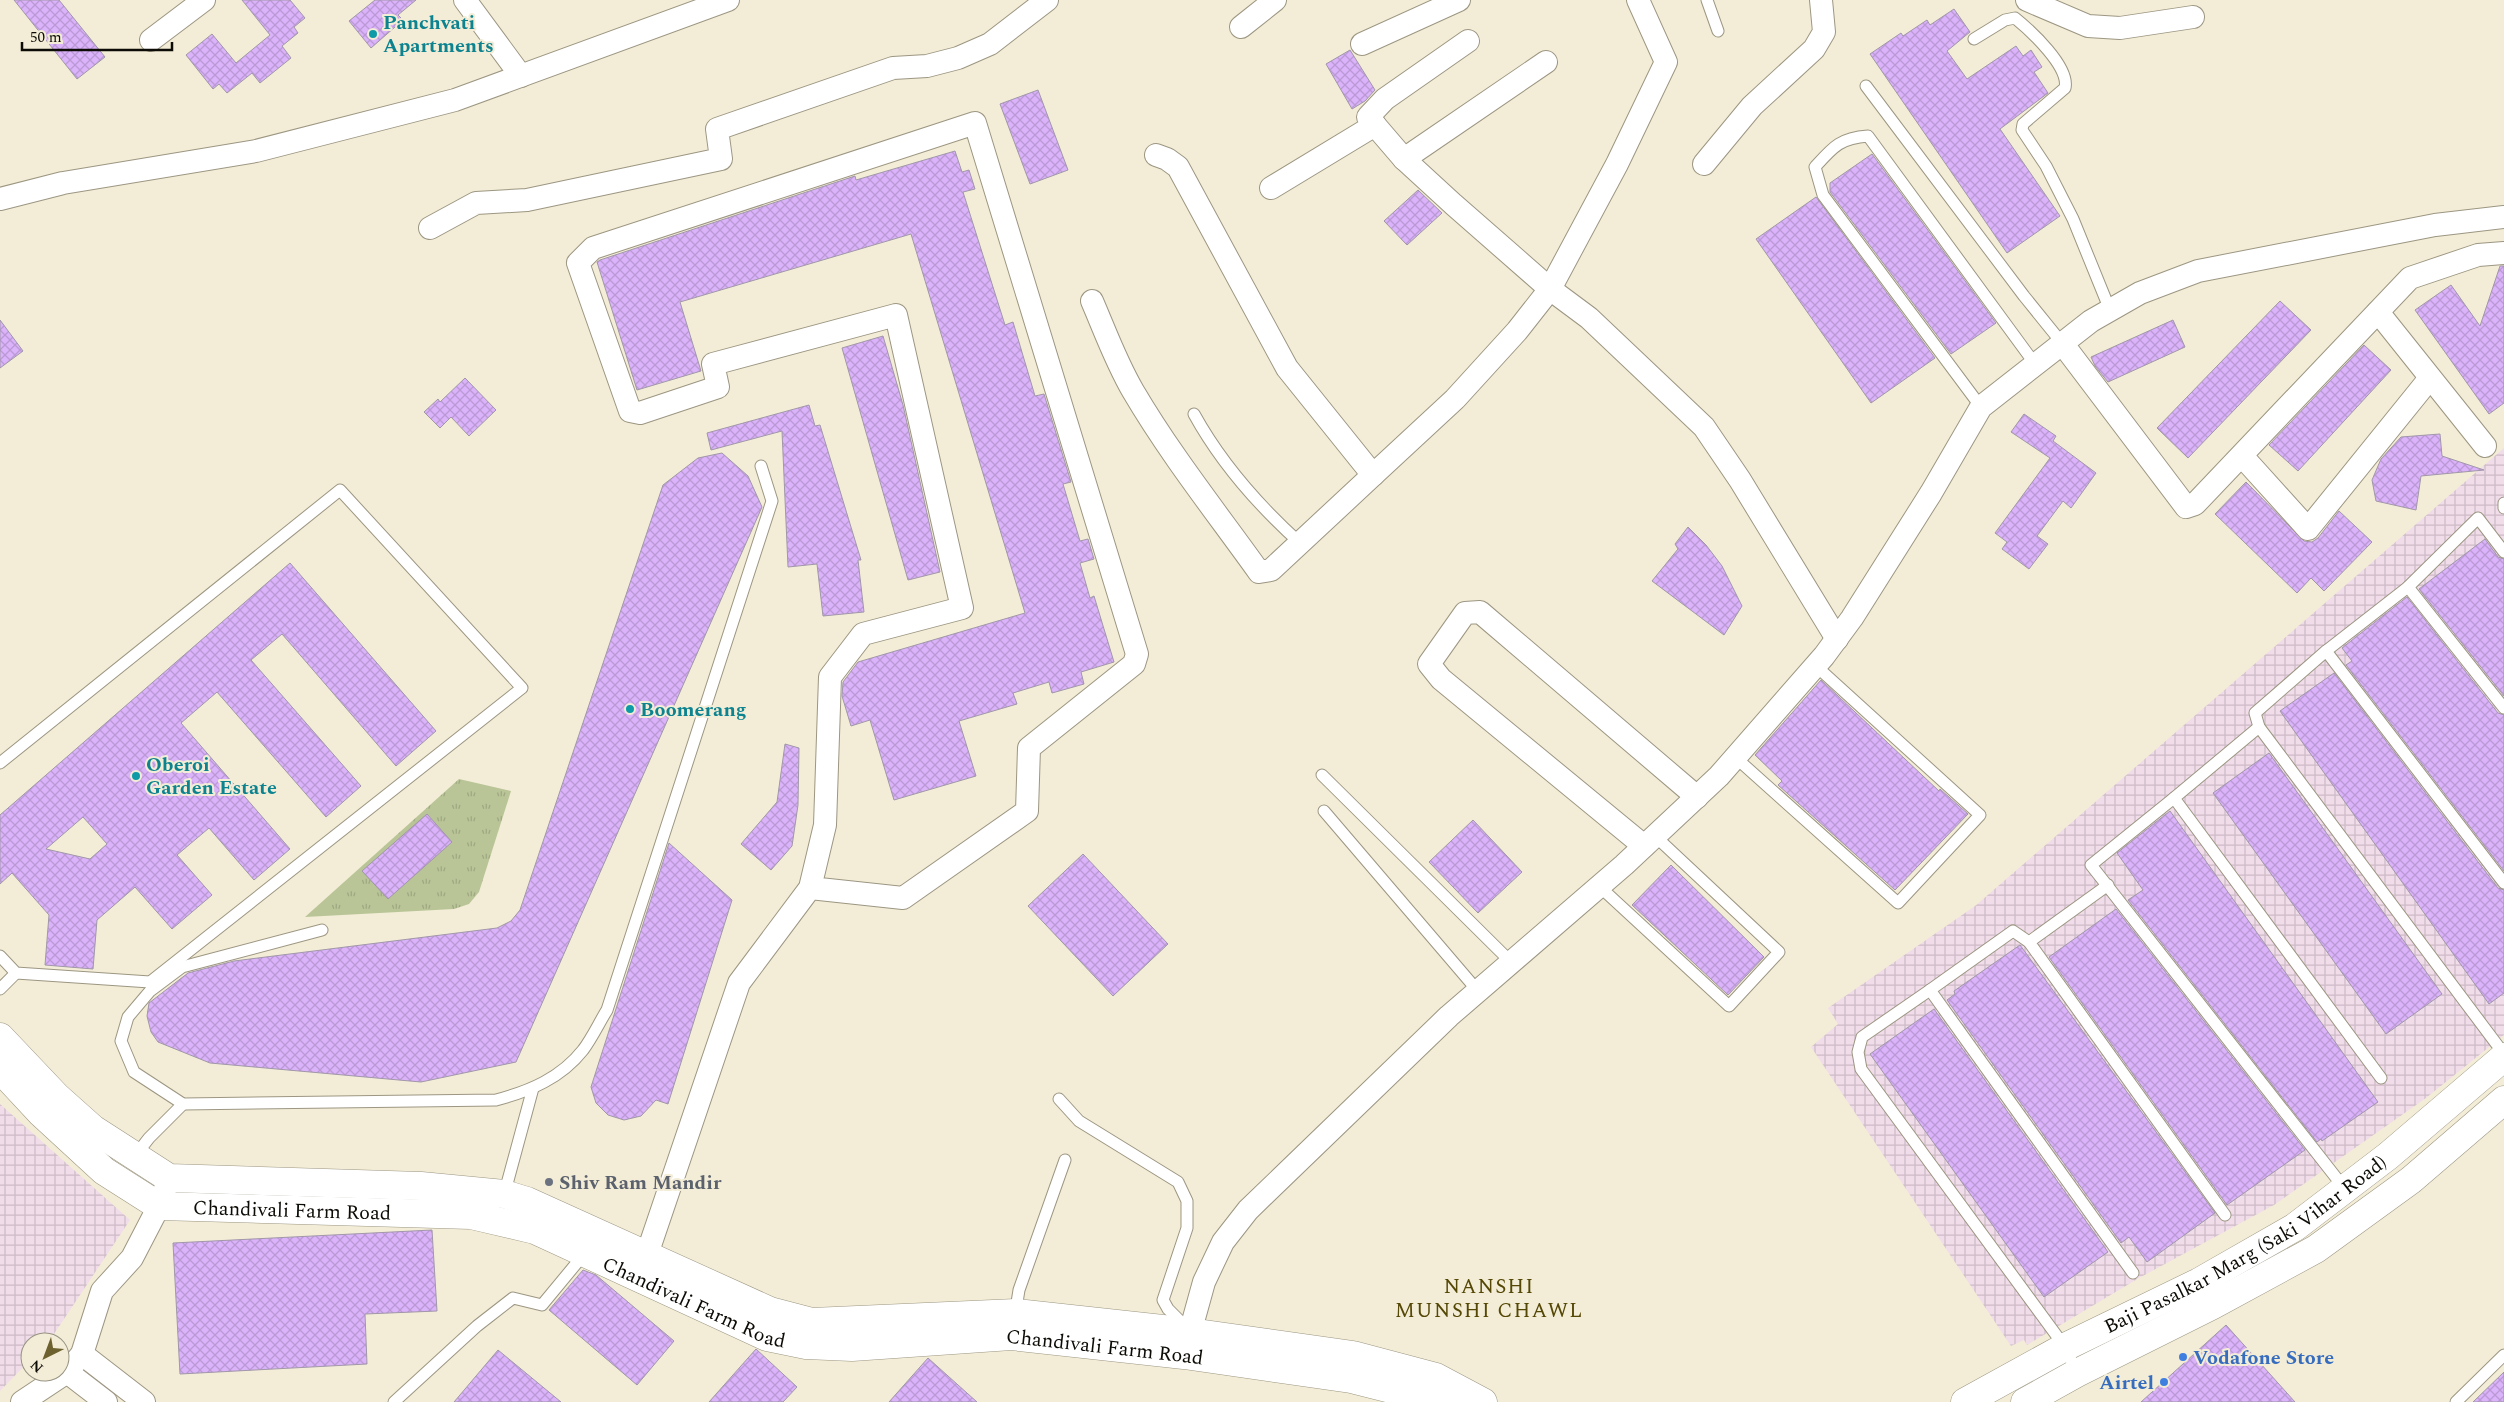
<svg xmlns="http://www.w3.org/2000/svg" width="2504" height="1402" font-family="Spectral,serif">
  <defs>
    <pattern id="industrial-grid" width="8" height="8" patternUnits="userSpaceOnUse" patternTransform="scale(1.25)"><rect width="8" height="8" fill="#f1dcea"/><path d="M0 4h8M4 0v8" fill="none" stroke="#cdbbc7"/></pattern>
    <pattern id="grass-tufts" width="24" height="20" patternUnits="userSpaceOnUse" patternTransform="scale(1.25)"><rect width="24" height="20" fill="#b9c597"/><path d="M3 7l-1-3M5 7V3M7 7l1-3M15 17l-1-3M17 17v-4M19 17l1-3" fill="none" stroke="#9ea881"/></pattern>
    <pattern id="building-cross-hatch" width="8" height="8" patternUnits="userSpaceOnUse" patternTransform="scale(1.25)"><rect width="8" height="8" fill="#dab3fa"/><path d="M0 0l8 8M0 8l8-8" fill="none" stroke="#ba99d5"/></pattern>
  </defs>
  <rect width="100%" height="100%" fill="#f3edd7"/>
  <!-- industrial -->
  <g fill="url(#industrial-grid)">
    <path d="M2504 448V1035L2426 1098 2274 1205 2139 1278 2027 1345 2024 1340 2011 1346 1811 1047 1838 1024 1828 1008 1975 906Z"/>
    <path d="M0 1104 130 1220 52 1337 47 1342H30V1360L0 1391Z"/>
  </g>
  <!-- grass -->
  <path fill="url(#grass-tufts)" d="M459 779 511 791 479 892 469 904 454 909 305 917Z"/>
  <!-- building -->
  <g fill="url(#building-cross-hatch)" stroke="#a197a9" fill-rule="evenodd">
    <path d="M14 0H59L105 57 77 79Z"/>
    <path d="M242 0H290L305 18 294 27 298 33 282 46 291 58 260 83 252 73 227 93 219 84 213 89 186 55 212 34 236 63 270 35Z"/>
    <path d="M375 0H416L398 15 403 20 371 48 349 21Z"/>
    <path d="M1954 9 1970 32 1947 51 1967 79 2016 46 2023 56 2031 50 2042 67 2034 72 2048 93 2000 129 2060 216 2007 253 1870 54 1901 33 1903 36 1927 20 1930 25Z"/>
    <path d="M1350 50 1375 90 1365 101 1352 109 1326 64Z"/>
    <path d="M1038 90 1068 170 1030 184 1000 104Z"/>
    <path d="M955 151 962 172 969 170 975 189 963 192 1005 325 1013 322 1035 396 1044 394 1071 482 1063 484 1080 541 1088 539 1094 559 1080 563 1090 598 1094 596 1114 662 1081 672 1084 684 1052 693 1049 682 1013 693 1017 704 959 721 976 776 894 800 870 720 851 726 842 696 843 682 858 662 1025 613 911 234 680 302 701 371 637 390 597 262 600 260 855 176 856 180Z"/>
    <path d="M1872 154 1996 323 1951 354 1830 192V183Z"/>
    <path d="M1418 190 1442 213 1407 245 1384 221Z"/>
    <path d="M1816 197 1935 358 1871 403 1756 239Z"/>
    <path d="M2500 266H2504V403L2489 414 2415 310 2451 285 2480 326Z"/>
    <path d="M2280 301 2311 330 2188 458 2157 428Z"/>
    <path d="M0 320 23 351 0 368Z"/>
    <path d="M2173 320 2185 347 2108 382 2095 366 2091 357Z"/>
    <path d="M883 336 903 405 940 572 908 580 842 348Z"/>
    <path d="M2364 345 2391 370 2298 471 2269 445Z"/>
    <path d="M465 378 496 410 469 436 451 417 440 428 424 412 438 399 440 402Z"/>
    <path d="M809 405 815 426 820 425 861 560H858L864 612 823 616 817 564 788 567 782 431 711 450 707 433Z"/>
    <path d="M2024 414 2056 436 2053 441 2096 473 2071 508 2063 501 2037 536 2048 544 2029 569 2002 549 2007 542 1995 533 2050 458 2011 432Z"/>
    <path d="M2440 434 2442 456 2484 470 2421 476 2416 510 2376 501 2372 480 2381 459 2401 437Z"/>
    <path d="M722 453 748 476 762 507 516 1062 421 1082 210 1063 158 1042 151 1032 147 1016 149 1003 188 973 234 961 497 928 511 921 520 910 663 485 698 458Z"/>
    <path d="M2246 482 2304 541 2312 542 2318 538 2339 511 2372 542 2324 591 2311 578 2297 593 2215 514Z"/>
    <path d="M1688 527 1706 545 1722 566 1742 606 1724 635 1652 581 1678 549 1675 544Z"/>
    <path d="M2485 539 2498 557 2504 559V696L2419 589Z"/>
    <path d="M290 563 436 731 396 766 282 634 251 660 361 786 326 817 217 692 181 723 290 849 254 880 209 828 177 855 212 895 172 929 135 887 97 920 93 969 45 965 49 915 12 873 0 884V815ZM83 817 107 844 90 859 46 849Z"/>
    <path d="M2407 597 2498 713 2504 715V871L2346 665 2352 661 2342 648Z"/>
    <path d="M2334 673 2498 888 2504 890V993L2489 1004 2280 711Z"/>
    <path d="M1821 680 1939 791 1940 789 1968 814 1895 890 1778 785 1782 781 1755 755Z"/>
    <path d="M785 744 799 748 798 805 792 846 771 870 741 844 777 802Z"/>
    <path d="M2269 753 2442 994 2386 1034 2213 793Z"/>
    <path d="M2170 811 2378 1102 2322 1141 2321 1139 2317 1142 2128 900 2143 890 2117 853Z"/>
    <path d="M427 814 452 842 388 899 362 871Z"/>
    <path d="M1473 820 1522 872 1478 913 1429 862Z"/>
    <path d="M669 843 732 900 668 1104 656 1100 641 1116 624 1120 608 1115 596 1103 591 1087Z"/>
    <path d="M1083 854 1168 944 1113 996 1028 906Z"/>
    <path d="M1671 865 1764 957 1728 995 1632 905Z"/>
    <path d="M2116 909 2305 1150 2227 1205 2049 957Z"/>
    <path d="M2020 945 2215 1213 2147 1262 2129 1237 2121 1243 1947 1000 1955 994 1954 991Z"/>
    <path d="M1934 1009 2108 1252 2044 1297 1870 1054Z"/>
    <path d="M432 1230 437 1311 365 1314 367 1364 180 1374 173 1243Z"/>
    <path d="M583 1270 596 1275 674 1341 637 1385 549 1310Z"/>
    <path d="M2226 1325 2295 1402H2141Z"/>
    <path d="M756 1349 797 1387 783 1402H709Z"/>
    <path d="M498 1350 561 1402H454Z"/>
    <path d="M928 1358 977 1402H889Z"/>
    <path d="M2504 1372V1402H2473Z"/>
  </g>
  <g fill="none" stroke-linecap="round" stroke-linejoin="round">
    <defs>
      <g id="lane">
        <path d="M1707 0 1718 31"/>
        <path d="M1974 39 2005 20 2015 18C2031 31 2070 67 2065 88L2023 124 2022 130 2046 166 2073 219 2110 310"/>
        <path d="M1866 86 2024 296 2062 343"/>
        <path d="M1981 407 1823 195 1815 167C1833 147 1840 138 1868 136L2035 364"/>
        <path d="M1194 414C1221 463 1259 506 1300 543"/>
        <path d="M2504 503V508"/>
        <path d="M2504 552 2478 518 2408 587 2504 708"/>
        <path d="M2408 587 2326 651 2504 883"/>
        <path d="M2326 651 2255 713 2259 727 2504 1054"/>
        <path d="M2259 727 2174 798 2381 1078"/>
        <path d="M1736 758 1898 903 1980 815 1816 666"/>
        <path d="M0 763 340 490 522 688 150 982 16 973 0 956"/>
        <path d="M1322 775 1511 962"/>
        <path d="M2174 798 2091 865 2345 1189"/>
        <path d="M1324 811 1477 990"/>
        <path d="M2108 885 2029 942 2225 1215"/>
        <path d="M1599 886 1729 1006 1779 952 1655 836"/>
        <path d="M322 930 182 967 150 991 128 1017 121 1041 134 1072 183 1104 496 1100C530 1091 561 1078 583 1050 592 1038 599 1023 607 1010L772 501 761 466"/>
        <path d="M0 989 16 973"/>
        <path d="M1930 990 2013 931 2029 942"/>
        <path d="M1059 1099 1079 1121 1178 1182 1187 1201V1228L1163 1300 1168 1309 1186 1327"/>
        <path d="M135 1156 149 1138 183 1104"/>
        <path d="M504 1195 533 1088"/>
        <path d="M1015 1315 1019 1290 1065 1160"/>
        <path d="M2077 1373 2065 1347 1861 1069 1858 1052 1862 1037 1930 990 2133 1273"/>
        <path d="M394 1402 477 1326 513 1298 542 1305 585 1253"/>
        <path d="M2456 1402 2504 1355"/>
      </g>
      <g id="street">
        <path d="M465 0 521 76"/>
        <path d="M2027 0 2088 26 2120 28 2193 17"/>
        <path d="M1241 27 1275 0"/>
        <path d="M151 40 204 0"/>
        <path d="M1468 41 1385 99 1368 117 1404 159 1453 204 1550 289 1589 318 1704 427 1740 480 1837 639"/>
        <path d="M1362 44 1459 0"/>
        <path d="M1156 155 1167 159 1178 167 1287 368 1373 475 1455 399 1517 331 1550 289 1617 164 1666 62 1638 0"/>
        <path d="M1404 159 1546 62"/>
        <path d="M1704 164 1752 106 1814 49 1824 32 1821 0"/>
        <path d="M1271 188 1375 125"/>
        <path d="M0 199 63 183 256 151 455 100 728 0"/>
        <path d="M430 228 476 203 527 200 721 159 717 129 893 68 927 66 958 58 990 44 1047 0"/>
        <path d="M1092 301C1105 331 1116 362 1133 391 1170 454 1216 512 1259 572L1271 570 1373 475"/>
        <path d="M2378 312 2485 446"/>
        <path d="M2062 343 2186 507 2195 504 2410 278 2478 255 2504 253"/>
        <path d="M2242 456 2308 529 2430 378"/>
        <path d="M1644 846 1441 679 1429 664 1465 613 1480 612 1697 797"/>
        <path d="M641 1272 739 983 810 888 825 825 830 677 863 634 962 608 896 315 713 364 718 387 640 413 630 411 578 263 593 248 975 123 1137 654 1134 664 1029 748 1027 811 903 898 810 888"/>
        <path d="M1186 1347 1204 1282 1223 1242 1248 1210 1449 1016 1624 865 1719 776 1824 656 1852 618 1931 493 1981 407 2091 321 2140 293 2198 271 2435 225 2504 217"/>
        <path d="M82 1354 144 1402"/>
        <path d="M67 1372 106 1402"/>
        <path d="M22 1402 67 1372 82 1354 102 1291 132 1258 159 1206 169 1178"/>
      </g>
      <g id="secondary">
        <path d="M0 1037 56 1096 93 1129 169 1178 421 1186 504 1194 527 1201 770 1311 812 1322 1016 1313 1190 1332 1353 1355 1436 1377 1483 1402"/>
        <path id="s1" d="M0 1069 41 1113 104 1171 159 1206 471 1215 535 1230 767 1337 806 1345 852 1347 1011 1336 1184 1355 1351 1379 1443 1402"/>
      </g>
      <g id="primary">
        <path id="s2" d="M1965 1402 2065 1347 2199 1282 2295 1227 2388 1156 2504 1057"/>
        <path d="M2025 1402 2077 1373 2213 1305 2316 1249 2411 1180 2504 1100"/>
      </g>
    </defs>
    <!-- lane casing -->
    <use href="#lane" stroke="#9c9682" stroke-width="13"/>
    <!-- street casing -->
    <use href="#street" stroke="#9c9682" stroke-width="24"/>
    <!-- secondary casing -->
    <use href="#secondary" stroke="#9c9682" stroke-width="29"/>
    <!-- primary casing -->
    <use href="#primary" stroke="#9c9682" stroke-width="29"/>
    <!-- lane -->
    <use href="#lane" stroke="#fff" stroke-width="11"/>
    <!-- street -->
    <use href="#street" stroke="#fff" stroke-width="22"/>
    <!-- secondary -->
    <use href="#secondary" stroke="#fff" stroke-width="28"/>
    <!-- primary -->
    <use href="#primary" stroke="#fff" stroke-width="28"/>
  </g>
  <!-- markers -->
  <g fill="#0f9aa8" stroke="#f3edd7" stroke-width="2">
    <circle cx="373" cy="34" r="5"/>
    <circle cx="630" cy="709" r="5"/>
    <circle cx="136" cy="776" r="5"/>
  </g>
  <circle fill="#6b7280" stroke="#f3edd7" stroke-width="2" cx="549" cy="1182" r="5"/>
  <g fill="#3f7fe0" stroke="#f3edd7" stroke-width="2">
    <circle cx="2183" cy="1357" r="5"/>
    <circle cx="2164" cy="1382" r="5"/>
  </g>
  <g text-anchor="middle" stroke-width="4" stroke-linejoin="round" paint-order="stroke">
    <!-- culture labels -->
    <g font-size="20" font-weight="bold" fill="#0d838f" stroke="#f3edd7" text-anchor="start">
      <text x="383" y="29">Panchvati<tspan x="383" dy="23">Apartments</tspan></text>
      <text x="640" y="716">Boomerang</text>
      <text x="146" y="771">Oberoi<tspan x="146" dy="23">Garden Estate</tspan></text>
    </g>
    <!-- worship labels -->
    <g font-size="20" font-weight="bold" fill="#5b616d" stroke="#f3edd7" text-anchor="start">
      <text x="559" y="1189">Shiv Ram Mandir</text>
    </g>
    <!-- street labels -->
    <g font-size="20" fill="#0d0b05" stroke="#f3edd7">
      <text dy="7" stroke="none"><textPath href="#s1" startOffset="344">Chandivali Farm Road</textPath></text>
      <text dy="7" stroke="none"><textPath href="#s2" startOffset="322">Baji Pasalkar Marg (Saki Vihar Road)</textPath></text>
      <text dy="7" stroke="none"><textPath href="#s1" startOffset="764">Chandivali Farm Road</textPath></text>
      <text dy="7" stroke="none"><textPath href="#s1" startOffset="1184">Chandivali Farm Road</textPath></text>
    </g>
    <!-- shop labels -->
    <g font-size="20" font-weight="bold" fill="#366cbe" stroke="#f3edd7" text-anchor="start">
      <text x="2193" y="1364">Vodafone Store</text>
      <text x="2154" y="1389" text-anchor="end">Airtel</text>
    </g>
    <!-- neighbourhood labels -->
    <g font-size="21" letter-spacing="1" fill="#554806" stroke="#f3edd7">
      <text x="1489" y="1293">NANSHI<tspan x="1489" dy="24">MUNSHI CHAWL</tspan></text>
    </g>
  </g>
  <!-- north arrow -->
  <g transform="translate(45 1357) rotate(222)"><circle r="24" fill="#f3edd7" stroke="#979383"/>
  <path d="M0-4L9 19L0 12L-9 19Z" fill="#6d622f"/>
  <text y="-8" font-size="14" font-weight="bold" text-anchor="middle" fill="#0d0b05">N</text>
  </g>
  <!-- scale -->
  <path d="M22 42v8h150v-8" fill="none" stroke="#0d0b05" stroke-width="2.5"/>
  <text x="30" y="42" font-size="15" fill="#0d0b05" stroke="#f3edd7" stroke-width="4" paint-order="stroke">50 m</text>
</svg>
